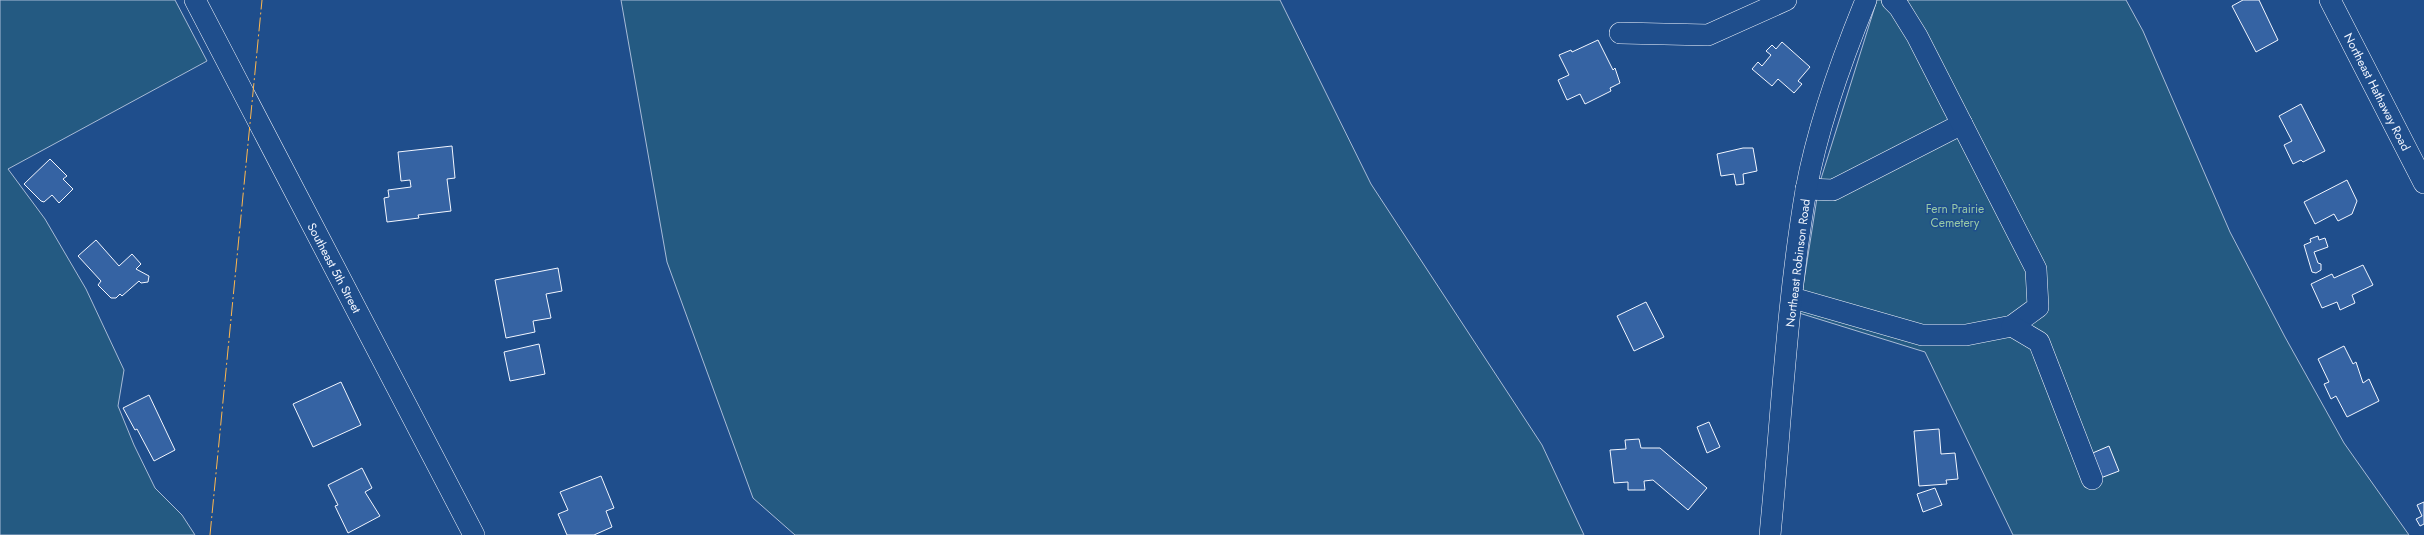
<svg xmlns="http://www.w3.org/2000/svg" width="2424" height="535" font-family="Jost,sans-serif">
  <rect width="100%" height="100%" fill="#1f4e8c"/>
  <!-- green -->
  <g fill="#245a82" stroke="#a8bbd7">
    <path d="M0 0H175L207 61 8 169 45 219 86 289 124 370 118 406 134 445 155 488 182 515 195 535H0Z"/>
    <path d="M621 0H1280L1371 184 1542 445 1584 535H795L753 498 667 262Z"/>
    <path d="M1877 0H2126L2143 31 2230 232 2285 337 2344 443 2409 535H2013L1925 352 1799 313 1819 185Z"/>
  </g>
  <!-- building -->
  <g fill="#3563a3" stroke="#f2f6ff">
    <path d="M2243 0H2259L2278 40 2256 52 2232 6Z"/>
    <path d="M1598 40 1613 70 1615 68 1620 83 1610 88 1611 91 1585 104 1580 94 1567 100 1558 80 1569 75 1559 55 1571 50 1572 52Z"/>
    <path d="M1782 42 1810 67 1798 81 1802 84 1794 93 1778 79 1772 86 1752 69 1758 62 1762 66 1771 55 1766 51 1772 45 1776 49Z"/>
    <path d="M2301 104 2325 151 2303 162 2301 160 2293 164 2284 145 2292 141 2279 116Z"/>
    <path d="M452 146 455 178 447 179 451 211 418 215 419 218 387 222 384 198 389 197 388 190 411 187 410 180 401 181 398 152Z"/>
    <path d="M1743 148H1753L1757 171 1743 174 1744 184 1736 185 1734 174 1721 176 1717 154Z"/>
    <path d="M50 159 67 176 63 179 73 189 59 203 52 195 44 202 41 201 24 184Z"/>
    <path d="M2347 180 2357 201 2352 214 2338 221 2334 214 2315 224 2304 202Z"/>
    <path d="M2318 236 2319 240 2325 238 2328 247 2314 252 2318 263 2321 264V270L2316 273 2312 272 2304 245 2311 242 2310 239Z"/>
    <path d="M96 240 119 266 132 254 141 264 136 269 149 276 148 282 141 283 139 281 122 296 120 294 116 298H111L98 285 101 281 78 256Z"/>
    <path d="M2363 265 2373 285 2352 295 2355 303 2340 310 2337 302 2322 308 2311 284 2332 274 2334 278Z"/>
    <path d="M558 268 562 291 546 294 551 318 533 321 535 332 506 338 495 280Z"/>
    <path d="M1646 302 1664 337 1634 351 1617 316Z"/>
    <path d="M539 344 545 374 510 381 504 352Z"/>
    <path d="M2344 346 2353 364 2356 362 2363 383 2369 379 2379 401 2347 417 2336 396 2331 399 2324 384 2329 382 2318 359Z"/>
    <path d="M341 382 361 425 313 447 293 404Z"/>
    <path d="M149 395 175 450 154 461 137 429 135 430 123 408Z"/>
    <path d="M1709 422 1720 447 1707 453 1697 427Z"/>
    <path d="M1939 429 1941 454 1955 453 1958 479 1946 480 1947 484 1919 486 1914 431Z"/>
    <path d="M1639 439 1641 448H1660L1707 488 1688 510 1653 480 1644 481 1645 490H1628V482L1614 483 1610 450 1626 449 1625 440Z"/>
    <path d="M2109 446 2119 471 2098 479 2088 455Z"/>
    <path d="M362 468 372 488 365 492 380 516 348 533 335 506 338 505 328 485Z"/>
    <path d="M601 476 614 508 606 511 612 527 594 535H567L558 514 568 510 560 492Z"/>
    <path d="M1935 488 1942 505 1923 512 1917 494Z"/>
    <path d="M2424 502V524L2420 526 2416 519 2422 516 2417 505Z"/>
  </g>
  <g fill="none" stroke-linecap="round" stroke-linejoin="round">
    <defs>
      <g id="minor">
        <path d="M195 0 474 535"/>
        <path d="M2330 0 2424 183"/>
        <path d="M1620 33 1708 35 1786 0"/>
        <path d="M1806 189 1833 190 1962 124"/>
        <path d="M1793 298 1922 335H1966L2012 326 2038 307 2036 269 1917 36 1899 7 1892 0"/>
        <path d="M2012 326 2039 342 2092 479"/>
        <path d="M1770 535C1781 422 1787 302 1806 190 1818 125 1841 61 1866 0"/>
      </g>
    </defs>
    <!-- minor casing -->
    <use href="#minor" stroke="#f2f6ff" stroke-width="22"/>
    <!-- minor -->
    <use href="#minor" stroke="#1f4e8c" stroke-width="21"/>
    <!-- power -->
    <path stroke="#ffb74d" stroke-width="1" stroke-dasharray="14 3 2 3" stroke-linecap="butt" d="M210 535 262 0"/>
  </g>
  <g text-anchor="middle" stroke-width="3" stroke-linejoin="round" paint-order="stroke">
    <!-- street labels -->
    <g font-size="12" fill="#f2f6ff" stroke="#1f4e8c">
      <text transform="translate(2377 92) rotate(63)" y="4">Northeast Hathaway Road</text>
      <text transform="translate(1798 263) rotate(-83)" y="4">Northeast Robinson Road</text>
      <text transform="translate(334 268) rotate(62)" y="4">Southeast 5th Street</text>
    </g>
    <!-- park labels -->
    <g font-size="12" fill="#97c8a6" stroke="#1f4e8c">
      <text x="1955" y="213">Fern Prairie<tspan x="1955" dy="14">Cemetery</tspan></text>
    </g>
  </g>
</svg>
